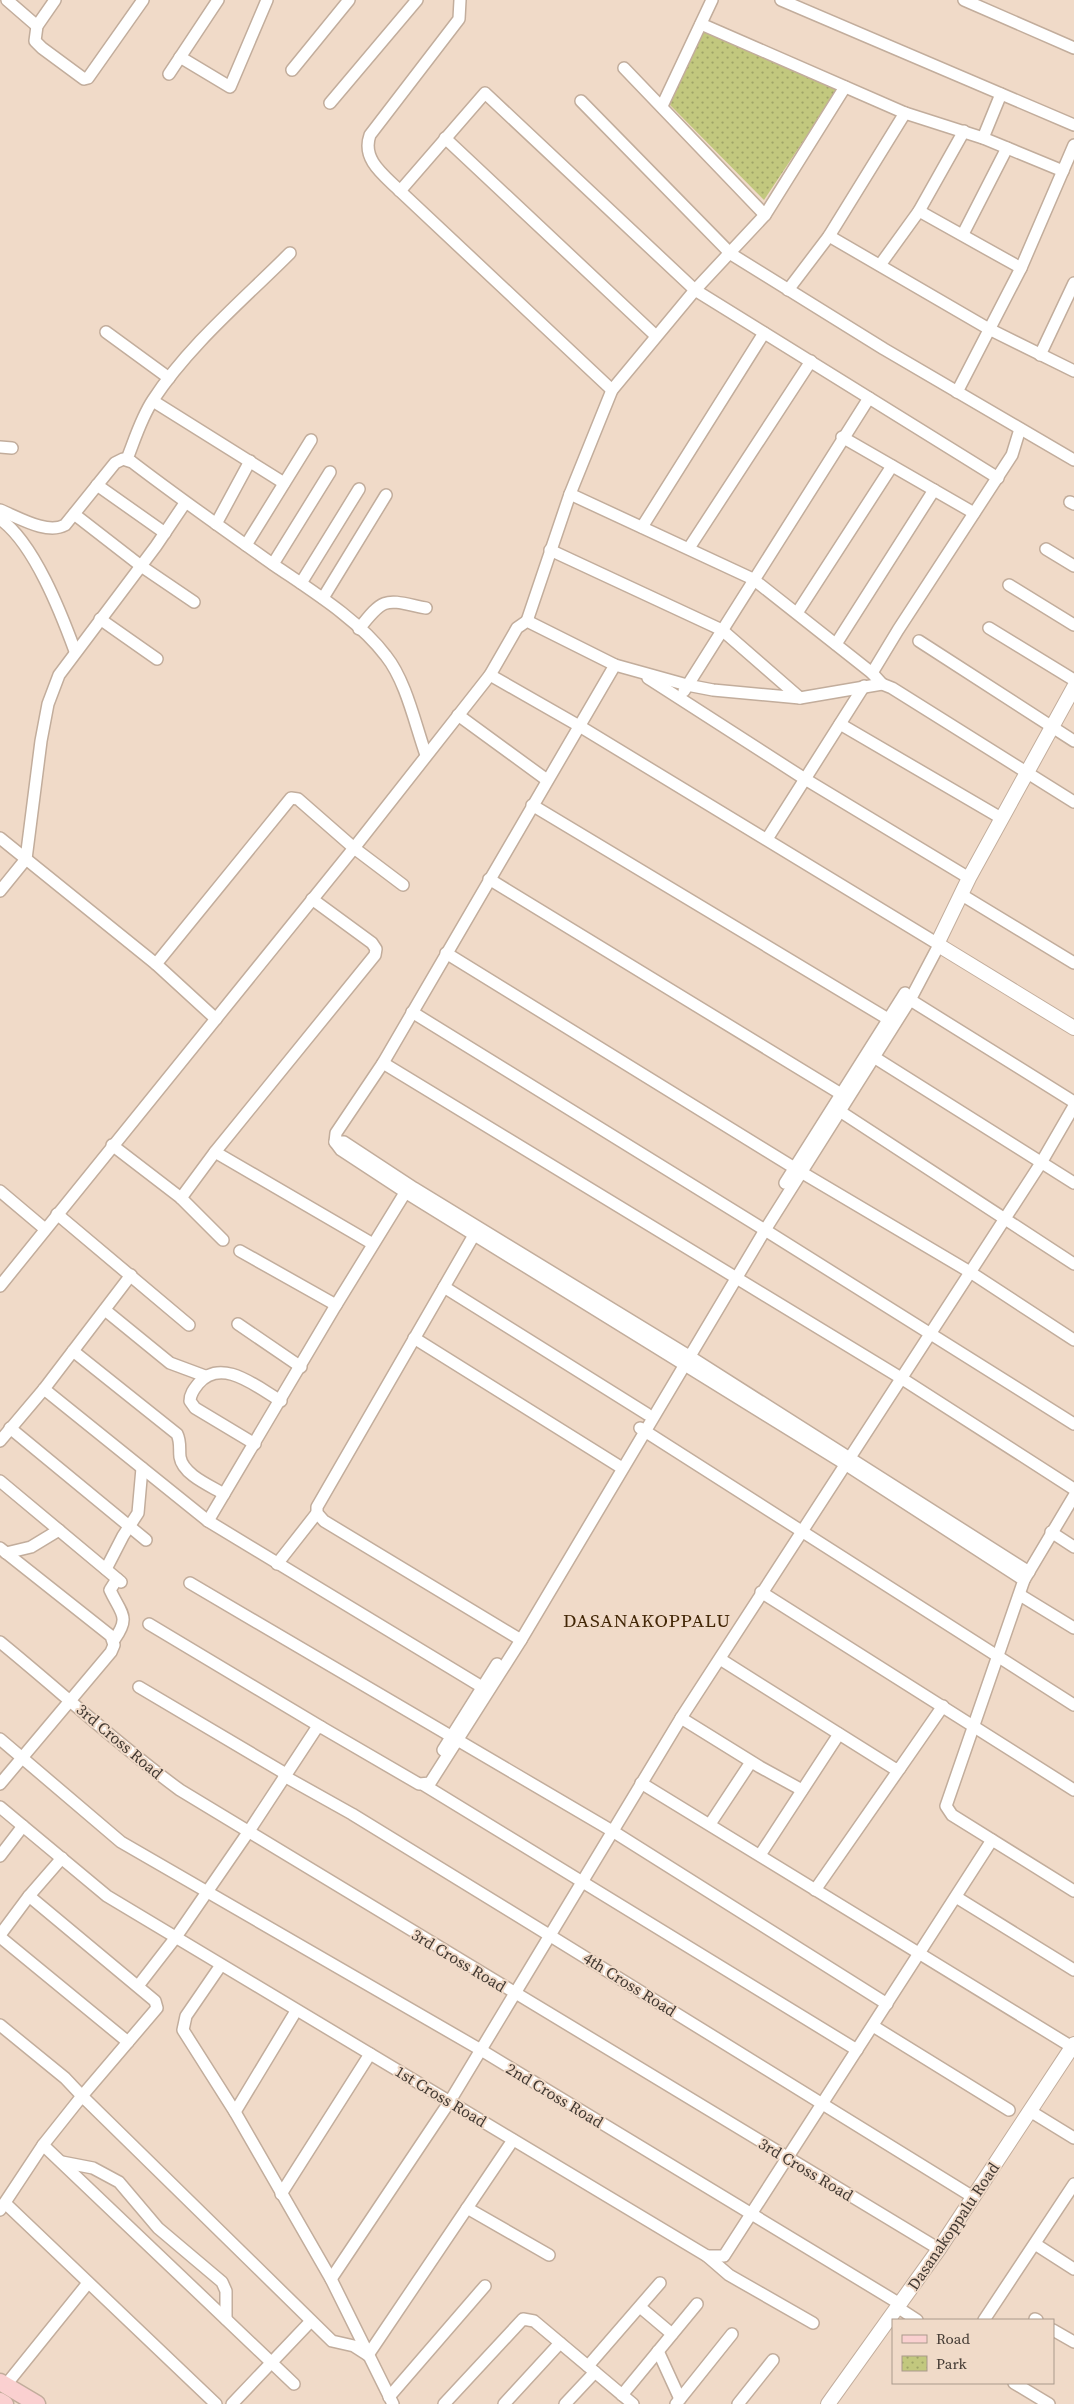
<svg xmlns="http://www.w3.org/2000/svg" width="1074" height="2404" font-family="'Source Serif 4',serif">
  <defs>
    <pattern id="park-dots" width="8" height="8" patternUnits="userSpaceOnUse" patternTransform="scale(1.25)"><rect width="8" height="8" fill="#c2c87e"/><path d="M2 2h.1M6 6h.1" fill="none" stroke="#9fa368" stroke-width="1.8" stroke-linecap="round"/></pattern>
  </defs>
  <rect width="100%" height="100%" fill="#f0dac8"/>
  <!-- park -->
  <path fill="url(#park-dots)" d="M703 31 838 89 764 200 668 103Z"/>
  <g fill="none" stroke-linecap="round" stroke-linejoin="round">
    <defs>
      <g id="minor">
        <path d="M7 0 37 26"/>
        <path d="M55 0 37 26 35 41 42 48 84 79 88 78 143 0"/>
        <path d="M460 0 459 19 370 135C361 160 385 176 400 191L612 390"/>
        <path d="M781 0 1074 125"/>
        <path d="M964 0 1074 48"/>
        <path d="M701 24 905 113 983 138 1063 171"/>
        <path d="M180 57 230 87 267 0"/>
        <path d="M624 68 765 215"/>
        <path d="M292 70 349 0"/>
        <path d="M169 74 218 0"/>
        <path d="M581 101 731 254 884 349 1074 460"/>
        <path d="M330 103 417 0"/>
        <path d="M662 106 712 0"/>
        <path d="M445 138 656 336"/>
        <path d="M983 138 1001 94"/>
        <path d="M400 191 485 93 695 290 998 478"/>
        <path d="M919 211 1021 268"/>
        <path d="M963 234 1007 148"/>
        <path d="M829 236 989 329 1074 371"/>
        <path d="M880 265 919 211 964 131"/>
        <path d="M788 290 829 236 905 113"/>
        <path d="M106 332 169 378"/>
        <path d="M1040 355 1074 283"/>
        <path d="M957 392 1021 268 1074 145"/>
        <path d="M153 401 284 483"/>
        <path d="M842 437 974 513"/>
        <path d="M0 447 12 448"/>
        <path d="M127 459C135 439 141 418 153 400 189 345 243 300 290 253"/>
        <path d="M97 485 165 533"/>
        <path d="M570 494 753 579 872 673 882 684"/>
        <path d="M1070 502 1074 504"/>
        <path d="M0 510C18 517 47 535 65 525L115 463 123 459 132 462C179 498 226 531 274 565 312 591 359 620 386 656 406 681 415 724 426 755"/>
        <path d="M74 514 141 566 194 602"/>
        <path d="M0 519C34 543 61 613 75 651"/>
        <path d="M216 524 250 461"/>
        <path d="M642 527 764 333"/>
        <path d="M246 545 311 440"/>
        <path d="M689 548 811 361"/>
        <path d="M1046 549 1074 566"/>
        <path d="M550 550 722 630 800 698"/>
        <path d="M273 564 330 472"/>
        <path d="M301 583 359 489"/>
        <path d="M1009 585 1074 625"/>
        <path d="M323 598 386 495"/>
        <path d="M797 613 892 466"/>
        <path d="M100 619 157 659"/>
        <path d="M527 621 570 494 612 390 695 290 765 215 845 87"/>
        <path d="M989 628 1074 680"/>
        <path d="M359 629C385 595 386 600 426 608"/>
        <path d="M919 641 1074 741"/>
        <path d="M836 644 934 490"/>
        <path d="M615 665 383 1063 336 1133 335 1142 341 1150 405 1192 845 1464 1024 1580"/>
        <path d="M872 673 898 630 1012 455 1020 429"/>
        <path d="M490 675 581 727 938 944"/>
        <path d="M648 678 805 779 969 878"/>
        <path d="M684 691 869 398"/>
        <path d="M458 715 547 780"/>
        <path d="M840 724 1001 818"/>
        <path d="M532 805 893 1022"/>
        <path d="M0 838 156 964 216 1019"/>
        <path d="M767 839 864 686"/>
        <path d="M489 879 846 1097"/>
        <path d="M0 891 26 859 41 741 48 704 59 675 156 546 185 503"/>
        <path d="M962 895 1074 963"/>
        <path d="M446 953 801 1172 970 1272 1074 1340"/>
        <path d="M156 964 291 798 298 799 354 848 403 885"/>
        <path d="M904 996 1074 1102"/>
        <path d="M412 1012 765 1230 1074 1424"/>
        <path d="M869 1054 1074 1183"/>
        <path d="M383 1063 901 1378 1074 1489"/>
        <path d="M835 1108 1074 1264"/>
        <path d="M335 1142H344L414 1188 689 1356 1029 1572"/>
        <path d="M112 1145 181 1198 223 1240"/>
        <path d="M215 1152 373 1244"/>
        <path d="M785 1183 905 993"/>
        <path d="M0 1191 45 1229"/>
        <path d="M181 1198 215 1152 375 955 376 949 372 943 312 899"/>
        <path d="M57 1214 189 1325"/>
        <path d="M474 1235 317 1507V1513L324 1521 521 1640"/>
        <path d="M240 1251 336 1305 408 1188"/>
        <path d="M0 1286 354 848 490 675 517 628 527 621 615 665 687 685 713 690 800 698 882 684 892 688 1074 802"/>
        <path d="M444 1287 647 1414"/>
        <path d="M105 1310 170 1363 205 1376"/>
        <path d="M238 1324 301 1367"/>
        <path d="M414 1338 622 1468"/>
        <path d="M73 1351 177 1434C181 1442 179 1449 180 1457 183 1475 211 1486 224 1494"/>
        <path d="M44 1389 208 1521 487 1690"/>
        <path d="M10 1428 146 1540"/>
        <path d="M640 1428 1074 1705"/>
        <path d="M0 1441 44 1389 131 1275"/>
        <path d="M255 1444 195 1408 190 1401C190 1394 194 1389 198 1384 221 1356 257 1387 281 1401"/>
        <path d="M0 1481 121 1582"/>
        <path d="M1074 1496 1024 1580 946 1806 952 1815 1074 1891"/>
        <path d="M208 1521 336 1305"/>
        <path d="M1051 1532 1074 1547"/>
        <path d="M0 1548 111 1636 114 1645 111 1652 0 1784"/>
        <path d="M6 1553 31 1547 59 1530"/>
        <path d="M277 1564 317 1513"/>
        <path d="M106 1569 123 1536 138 1513 142 1468"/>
        <path d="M190 1583 614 1832 887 2004"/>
        <path d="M761 1592 1074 1790"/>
        <path d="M1020 1595 1074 1628"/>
        <path d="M149 1624 321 1727"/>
        <path d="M114 1640C131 1616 121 1614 110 1590L117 1579"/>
        <path d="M0 1642C60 1691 117 1744 180 1790L939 2249"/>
        <path d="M720 1659 895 1769 900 1768 943 1706"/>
        <path d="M139 1687 286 1774"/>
        <path d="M681 1718 760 1767 802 1790"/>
        <path d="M0 1739 121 1842 481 2050 900 2304"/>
        <path d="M443 1750 497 1664"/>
        <path d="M284 1776 352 1814 549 1935 973 2197"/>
        <path d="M641 1783 1072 2047"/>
        <path d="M424 1785 857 2050"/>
        <path d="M0 1807 107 1896 707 2256 729 2275 813 2323"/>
        <path d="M710 1824 751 1762"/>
        <path d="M760 1855 839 1734"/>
        <path d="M0 1856 23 1826"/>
        <path d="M815 1890 900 1768"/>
        <path d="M956 1897 1074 1970"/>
        <path d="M0 1935 29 1896 62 1858"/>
        <path d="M0 1937 128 2042"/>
        <path d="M221 1965 186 2016 183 2030 235 2112 331 2279 393 2404"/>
        <path d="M138 1986 176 1937 249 1831 316 1729 321 1727 419 1784 430 1783 521 1640 765 1230 910 1000 939 945"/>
        <path d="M0 2025 65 2078 82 2096 157 2008 155 2001 29 1896"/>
        <path d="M873 2026 1009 2110"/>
        <path d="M1030 2111 1074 2138"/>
        <path d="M235 2112 296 2011"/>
        <path d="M43 2145 294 2384"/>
        <path d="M62 2162 93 2168 119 2182 158 2228 222 2282 226 2291V2319"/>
        <path d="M281 2194 370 2054"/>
        <path d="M5 2203 216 2404"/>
        <path d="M467 2208 549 2255"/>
        <path d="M0 2210 43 2145 82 2096 332 2341 354 2346 368 2355"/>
        <path d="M1035 2244 1074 2269"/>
        <path d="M707 2256H724L992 1840"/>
        <path d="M331 2279 450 2101 681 1718 1041 1163 1074 1106"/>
        <path d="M640 2307 672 2334"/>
        <path d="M897 2307 917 2320"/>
        <path d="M1035 2319 1037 2320"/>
        <path d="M984 2320 1074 2184"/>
        <path d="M1053 2330 1074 2342"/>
        <path d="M658 2351 680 2399"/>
        <path d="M368 2355 513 2140"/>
        <path d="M588 2366 660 2283"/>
        <path d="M1014 2383 1049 2404"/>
        <path d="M5 2386 88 2283"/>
        <path d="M622 2395 697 2304"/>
        <path d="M389 2397 485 2286"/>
        <path d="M232 2404 311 2321"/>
        <path d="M444 2404 523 2319 534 2321 633 2404"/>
        <path d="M504 2404 560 2343"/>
        <path d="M565 2404 595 2372"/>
        <path d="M676 2404 732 2334"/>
        <path d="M738 2404 773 2360"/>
      </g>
      <g id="tertiary">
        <path d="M1074 687 969 878 938 942 940 946 1074 1028"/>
        <path d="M828 2404 939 2249 1074 2044"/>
      </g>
      <g id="secondary">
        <path d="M0 2382 37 2404"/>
        <path d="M0 2401 5 2404"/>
      </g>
    </defs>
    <!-- minor casing -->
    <use href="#minor" stroke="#c2ad9c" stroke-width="14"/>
    <!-- tertiary casing -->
    <use href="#tertiary" stroke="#c2ad9c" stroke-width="16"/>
    <!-- secondary casing -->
    <use href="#secondary" stroke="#c2ad9c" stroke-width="19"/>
    <!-- minor -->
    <use href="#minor" stroke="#fff" stroke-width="11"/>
    <!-- tertiary -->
    <use href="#tertiary" stroke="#fff" stroke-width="14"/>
    <!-- secondary -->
    <use href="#secondary" stroke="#fad0d0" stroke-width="16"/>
  </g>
  <g text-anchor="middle" stroke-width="4" stroke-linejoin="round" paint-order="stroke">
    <!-- street labels -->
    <g font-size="16" fill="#423932" stroke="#f0dac8">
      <text transform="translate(120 1741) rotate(40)" y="6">3rd Cross Road</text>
      <text transform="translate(459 1960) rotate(31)" y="6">3rd Cross Road</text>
      <text transform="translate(630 1984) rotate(32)" y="6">4th Cross Road</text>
      <text transform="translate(555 2095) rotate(31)" y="6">2nd Cross Road</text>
      <text transform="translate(441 2096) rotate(31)" y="6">1st Cross Road</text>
      <text transform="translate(806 2169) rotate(31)" y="6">3rd Cross Road</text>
      <text transform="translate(953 2226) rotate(-56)" y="6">Dasanakoppalu Road</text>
    </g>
    <!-- quarter labels -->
    <g font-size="19" letter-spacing="1" fill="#422606" stroke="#f0dac8">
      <text x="647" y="1627">DASANAKOPPALU</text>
    </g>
  </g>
  <!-- legend -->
  <rect x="892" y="2319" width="162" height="65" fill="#f0dac8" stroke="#aa9a8c"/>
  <rect x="902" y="2335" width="25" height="8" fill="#fad0d0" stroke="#aa9a8c"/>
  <text x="936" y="2344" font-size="15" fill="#423932">Road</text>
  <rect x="902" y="2356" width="25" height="15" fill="url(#park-dots)" stroke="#aa9a8c"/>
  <text x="936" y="2369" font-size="15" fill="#423932">Park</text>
</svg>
